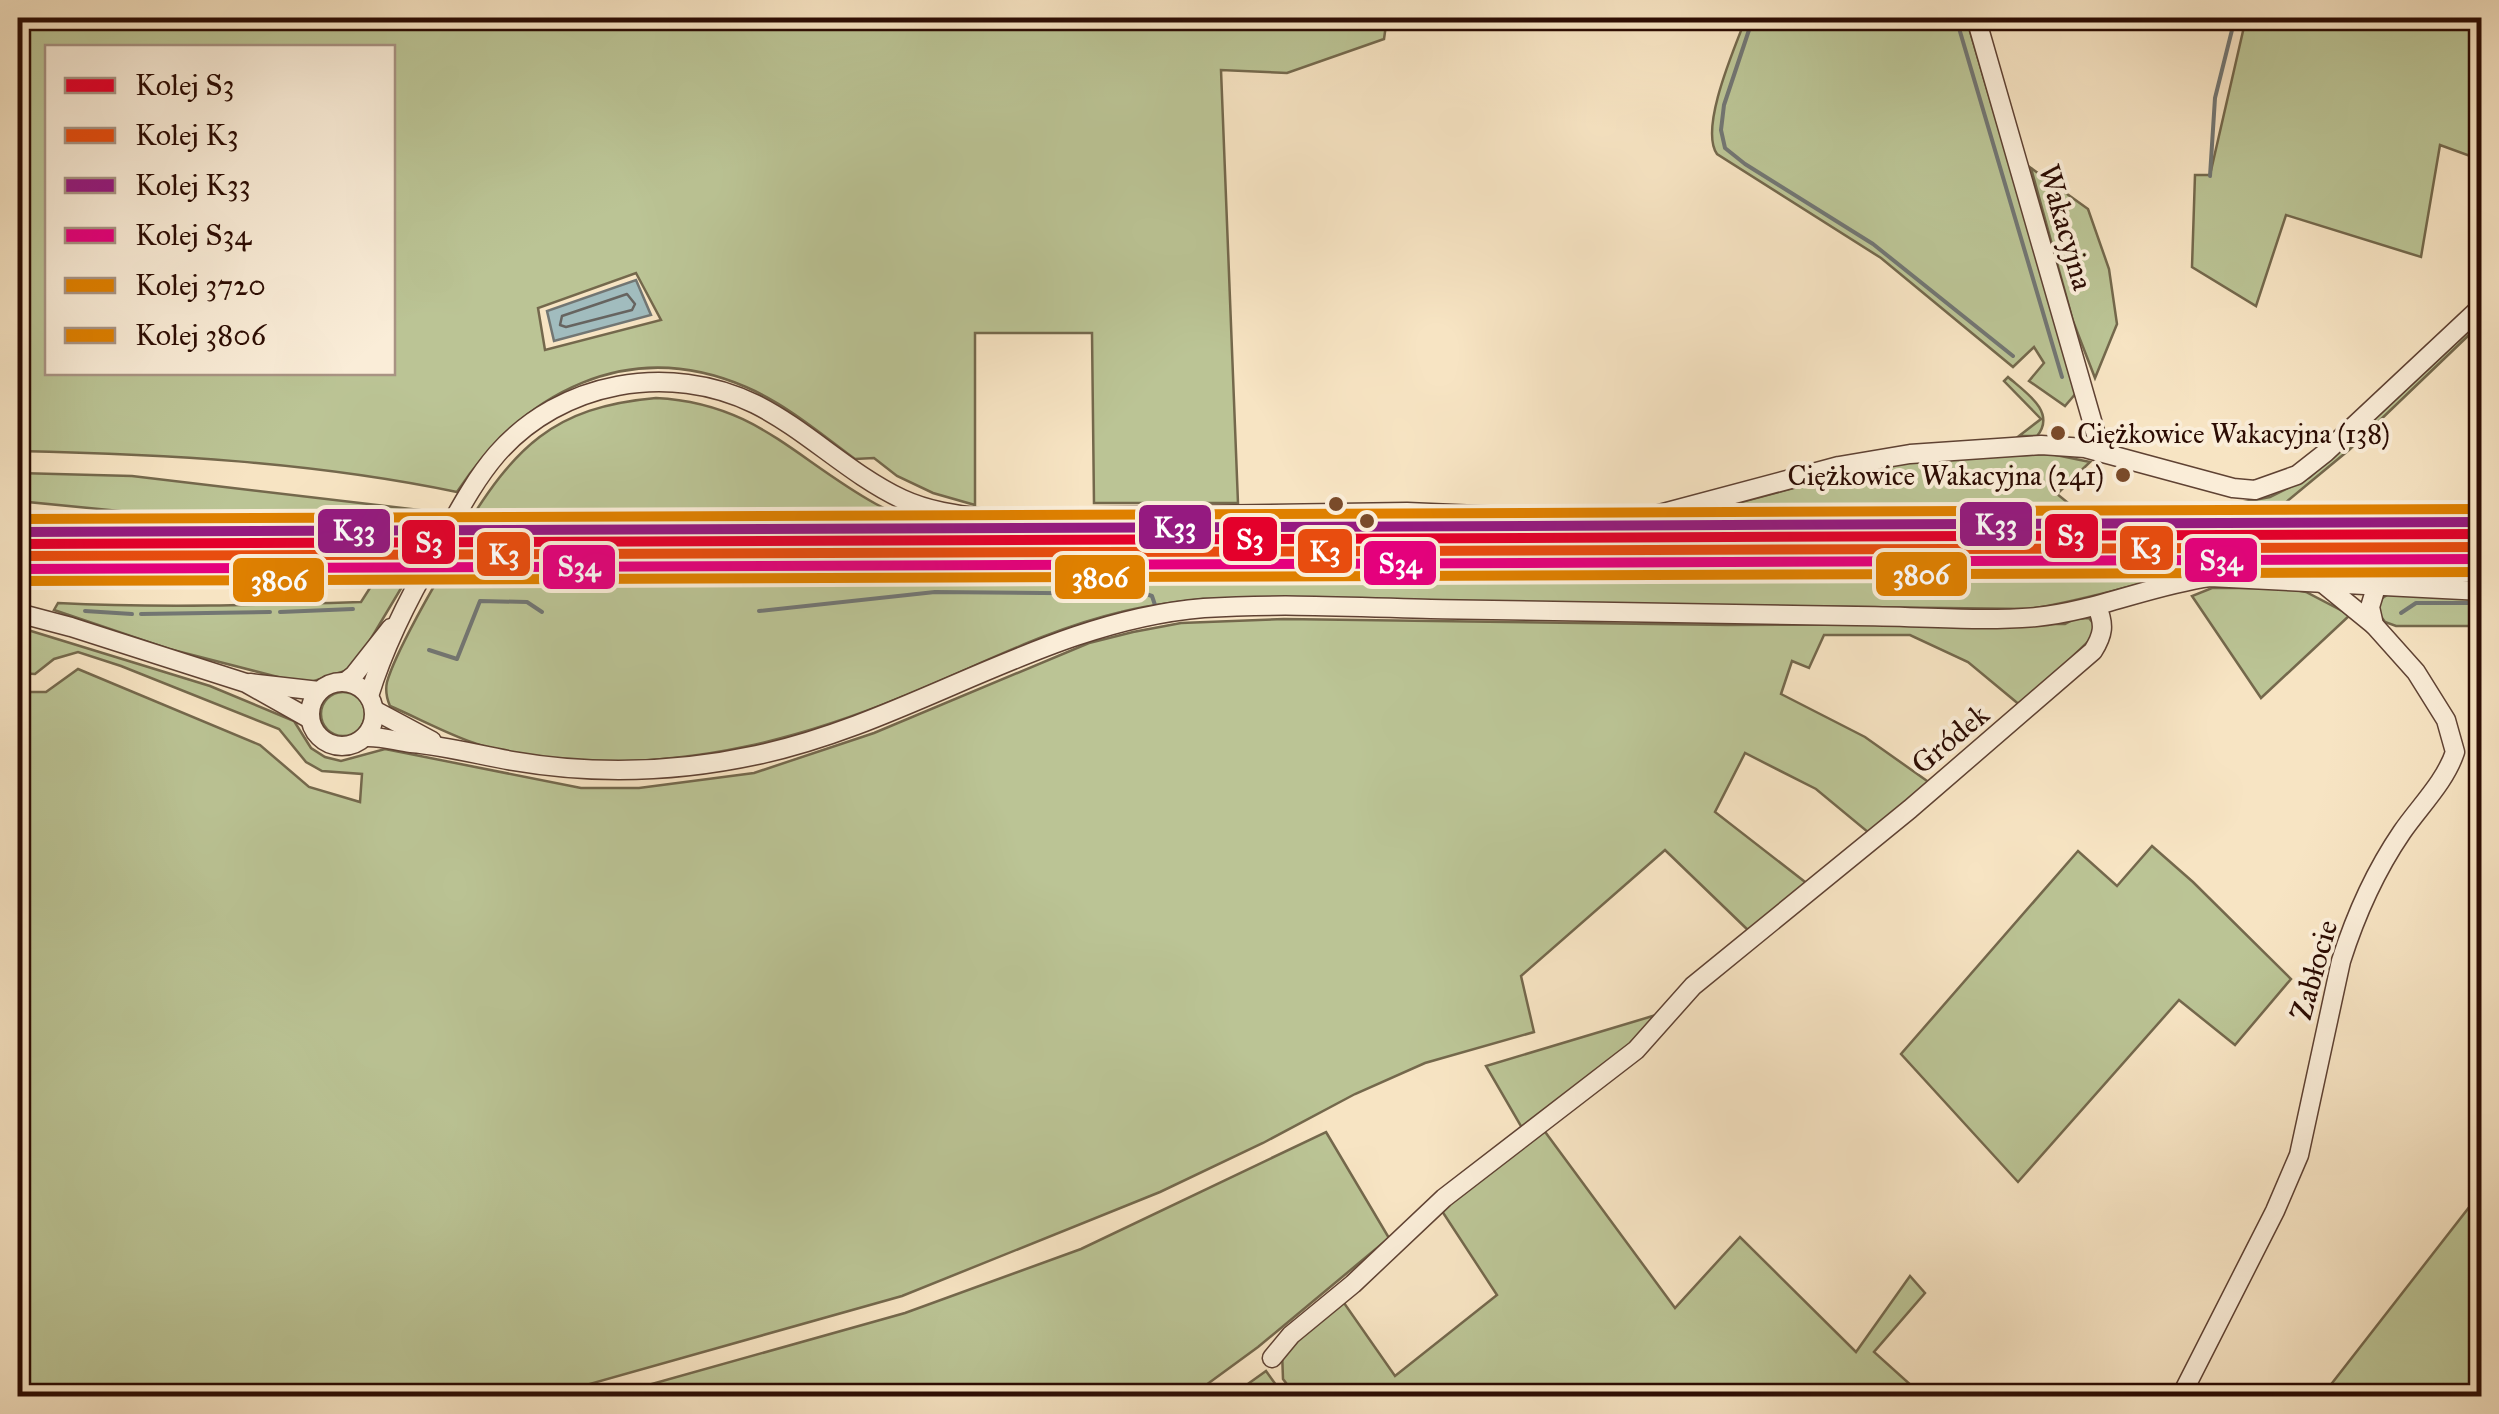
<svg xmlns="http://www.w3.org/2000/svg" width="2499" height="1414" font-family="'IM FELL Great Primer',serif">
  <rect width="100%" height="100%" fill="#f7e4c3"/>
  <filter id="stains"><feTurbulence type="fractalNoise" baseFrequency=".002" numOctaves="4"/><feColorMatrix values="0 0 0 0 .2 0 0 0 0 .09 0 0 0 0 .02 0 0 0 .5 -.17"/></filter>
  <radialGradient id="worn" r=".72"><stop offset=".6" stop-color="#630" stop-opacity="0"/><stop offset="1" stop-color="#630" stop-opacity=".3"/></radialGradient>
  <!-- green -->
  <g fill="#bbc495" stroke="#74684c" stroke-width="2.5" fill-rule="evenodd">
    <path d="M18 18H1387L1384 39 1287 73 1221 70 1238 503H1094L1092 333H975V505L933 493 897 476 874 458 855 459C821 434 786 404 746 387 628 336 523 392 457 492 313 462 164 454 18 451ZM48 48H392V372H48ZM636 273 661 320 545 350 538 308Z"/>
    <path d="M1746 18H1966L2077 392 2065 406 2029 381 2044 363 2034 347 2013 367 1881 258 1717 154C1699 128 1735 47 1746 18Z"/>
    <path d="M2246 18H2481V160L2440 145 2421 257 2286 215 2256 306 2192 267 2195 175H2210Z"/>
    <path d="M2031 168 2088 209 2109 269 2117 324 2095 378 2073 321Z"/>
    <path d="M2468 329 2471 333 2349 450 2285 503H2481V524L2239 528 2244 502 2270 497 2310 477Z"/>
    <path d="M2008 377C2025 392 2057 412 2037 436H2019L2041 419 2004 381Z"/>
    <path d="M656 398C756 403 795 459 876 504 900 517 924 522 950 528L462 533C514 448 552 407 656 398Z"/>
    <path d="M2051 454 2090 462 2057 494 2073 507 2203 503 2222 507 2230 527 1720 530 1722 526 1648 527 1880 465 1933 459Z"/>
    <path d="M18 473 132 476 445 513 433 534 393 533 391 520 241 523 18 501Z"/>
    <path d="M2230 551 2217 570C2152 576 2093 600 2028 609L1203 599C1175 602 1148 605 1121 612 1044 630 974 668 902 697 800 739 697 765 585 761 548 759 509 756 474 743 445 733 418 718 390 706 387 699 385 691 387 682 395 654 434 584 451 559L1906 556Z"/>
    <path d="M2239 551H2481V580L2397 579 2246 568Z"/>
    <path d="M174 561H353L311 589 59 585 18 589V566Z"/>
    <path d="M415 565 357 662 348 670 305 684 169 649 54 610 58 603C159 608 260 605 361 602L384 566Z"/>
    <path d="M2212 588H2285L2306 592 2350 615 2261 698 2192 596Z"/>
    <path d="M2390 593 2481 595V626H2396L2385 622 2377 611 2381 599Z"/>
    <path d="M2089 618 2096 627 2092 638 2021 706 1968 662 1910 635H1824L1809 668 1792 661 1781 694 1865 737 1930 783 1869 833 1816 789 1745 753 1715 812 1809 885 1750 932 1665 850 1521 976 1534 1032 1425 1063 1355 1094 1263 1143 1160 1192 902 1296 561 1392 562 1396H18V692H46L78 669 260 745 309 787 360 802 362 774 322 771 306 762 279 729 121 666 78 652 54 659 35 674 18 673V627L210 686 294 721 311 748 325 757 341 761 385 749 581 788H639L754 773 874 733 1089 643 1133 632 1181 623 1284 619 1727 625 2065 624 2074 619Z"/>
    <circle cx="343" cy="714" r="22"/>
    <path d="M2152 846 2193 882 2291 979 2235 1045 2179 1000 2018 1182 1901 1054 2078 851 2117 886Z"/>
    <path d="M1656 1015 1643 1036 1522 1128 1486 1066Z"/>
    <path d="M1543 1129 1675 1308 1740 1237 1856 1352 1910 1276 1925 1293 1874 1352 1923 1396H1296L1283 1379 1282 1351 1342 1300 1395 1376 1497 1295 1440 1208Z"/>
    <path d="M1326 1132 1389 1238 1258 1347 1191 1396H609L905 1313 1081 1249Z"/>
    <path d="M2481 1192V1396H2322Z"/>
    <path d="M1266 1371 1284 1396H1231Z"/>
  </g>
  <!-- water -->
  <path fill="#a1bcbe" stroke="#727673" stroke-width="2.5" d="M636 280 651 315 554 341 547 311Z"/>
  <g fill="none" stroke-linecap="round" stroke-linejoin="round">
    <!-- shore -->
    <path stroke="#666460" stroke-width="2.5" d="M627 294 635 304 632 310 566 327 560 325 562 316Z"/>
    <!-- stream -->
    <g stroke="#727673" stroke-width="4">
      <path d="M1753 18 1724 105 1721 130 1725 148 1745 164 1873 244 2013 356"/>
      <path d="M1956 18 2062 377"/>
      <path d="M2210 176 2215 98 2235 18"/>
      <path d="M2280 508 2482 509"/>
      <path d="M1718 514 2201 507"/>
      <path d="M2265 563 2342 567H2482"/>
      <path d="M85 611 132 614"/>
      <path d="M759 611 935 592 1146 594 1152 596 1155 605"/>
      <path d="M280 612 353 609"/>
      <path d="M2401 613 2416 603H2482"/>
      <path d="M141 614 270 612"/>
      <path d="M429 650 457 659 480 601 527 602 542 612"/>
    </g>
    <defs>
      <g id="minor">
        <path d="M1976 18 2101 452"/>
        <path d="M2320 581 2374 625"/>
        <path d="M18 613 71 627 246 683 310 719"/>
        <circle cx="342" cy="714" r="32"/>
        <path d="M345 682 354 675 391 628"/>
        <path d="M250 683 319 691"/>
        <path d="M369 696C385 644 409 597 436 551 455 518 472 483 497 454 561 381 669 362 755 404 807 430 849 474 902 499 928 511 956 515 984 518L1407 512 1599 520 1652 516 1839 466 1910 454 2041 445 2085 448 2233 488 2255 490 2297 475 2325 453 2482 306"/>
        <path d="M374 710 432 741"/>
        <path d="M365 737C381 736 395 741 411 743 446 746 479 755 513 761 594 775 678 772 757 755 912 722 1045 621 1204 608 1280 603 1356 607 1431 609 1573 611 1715 615 1856 616 1916 616 1977 622 2036 617 2096 611 2151 585 2210 577L2482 591"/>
        <path d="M1272 1358 1291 1335 1353 1284 1444 1198 1636 1050 1693 986 1910 809 2093 651C2103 635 2105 625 2097 607"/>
        <path d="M2181 1396 2275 1211 2299 1155 2341 961C2355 917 2376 870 2402 832 2420 806 2445 782 2455 752L2446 720 2416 672 2374 625 2370 607 2377 584"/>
      </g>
    </defs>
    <!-- minor casing -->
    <use href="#minor" stroke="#5f4233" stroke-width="21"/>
    <!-- minor -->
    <use href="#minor" stroke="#faedd8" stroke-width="18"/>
    <defs>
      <g id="rail">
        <path d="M18 514 337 539 427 542"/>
        <path d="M18 542 71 544"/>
      </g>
    </defs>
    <!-- rail casing -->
    <use href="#rail" stroke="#2c0c03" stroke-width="8"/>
    <!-- rail -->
    <use href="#rail" stroke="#faedd8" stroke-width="4" stroke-dasharray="11" stroke-linecap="butt"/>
    <defs>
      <path id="rail-1" d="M18 544 2482 534"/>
      <path id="rail-2" d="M18 556 2482 547"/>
      <path id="rail-3" d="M18 532 2482 522"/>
      <path id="rail-4" d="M18 569 2482 559"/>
      <path id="rail-5" d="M18 519 2482 509"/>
      <path id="rail-6" d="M18 581 2482 572"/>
    </defs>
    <!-- rail-1 casing -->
    <use href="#rail-1" stroke="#faedd8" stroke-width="18"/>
    <!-- rail-2 casing -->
    <use href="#rail-2" stroke="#faedd8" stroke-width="18"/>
    <!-- rail-3 casing -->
    <use href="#rail-3" stroke="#faedd8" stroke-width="18"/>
    <!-- rail-4 casing -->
    <use href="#rail-4" stroke="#faedd8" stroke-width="18"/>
    <!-- rail-5 casing -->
    <use href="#rail-5" stroke="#faedd8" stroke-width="18"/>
    <!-- rail-6 casing -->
    <use href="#rail-6" stroke="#faedd8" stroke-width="18"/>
    <!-- rail-1 -->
    <use href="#rail-1" stroke="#e4002b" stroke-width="10"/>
    <!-- rail-2 -->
    <use href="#rail-2" stroke="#e84d0f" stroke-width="10"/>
    <!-- rail-3 -->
    <use href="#rail-3" stroke="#951a80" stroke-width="10"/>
    <!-- rail-4 -->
    <use href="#rail-4" stroke="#e5007d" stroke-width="10"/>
    <!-- rail-5 -->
    <use href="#rail-5" stroke="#df8000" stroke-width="10"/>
    <!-- rail-6 -->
    <use href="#rail-6" stroke="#df8000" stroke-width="10"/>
  </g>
  <!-- markers -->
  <g fill="#7a4b2a" stroke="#faedd8" stroke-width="4">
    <circle cx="2058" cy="433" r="9"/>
    <circle cx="2123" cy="475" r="9"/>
    <circle cx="1336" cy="504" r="9"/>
    <circle cx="1367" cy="521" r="9"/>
  </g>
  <g text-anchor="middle" stroke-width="8" stroke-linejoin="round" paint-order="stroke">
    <!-- bus labels -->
    <g font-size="28" fill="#2c0c03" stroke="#faedd8" text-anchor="start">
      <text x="2077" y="443">Ciężkowice Wakacyjna (138)</text>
      <text x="2104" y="485" text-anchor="end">Ciężkowice Wakacyjna (241)</text>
    </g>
    <!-- street labels -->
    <g font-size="30" fill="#2c0c03" stroke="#faedd8">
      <text transform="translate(2066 227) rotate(74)" y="10">Wakacyjna</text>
      <text transform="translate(1950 739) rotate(-40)" y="10">Gródek</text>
      <text transform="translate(2314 970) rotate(-74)" y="10">Zabłocie</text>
    </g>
  </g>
  <g stroke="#faedd8" stroke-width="4">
    <rect x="1958" y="500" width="76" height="48" rx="10" fill="#951a80"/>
    <rect x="1137" y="503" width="76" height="48" rx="10" fill="#951a80"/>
    <rect x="316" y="507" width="76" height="48" rx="10" fill="#951a80"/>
    <rect x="2043" y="512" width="57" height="48" rx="10" fill="#e4002b"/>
    <rect x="1221" y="515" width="58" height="48" rx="10" fill="#e4002b"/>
    <rect x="400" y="518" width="57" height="48" rx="10" fill="#e4002b"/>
    <rect x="2118" y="524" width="57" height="48" rx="10" fill="#e84d0f"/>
    <rect x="1296" y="527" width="58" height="48" rx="10" fill="#e84d0f"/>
    <rect x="475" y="530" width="57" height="48" rx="10" fill="#e84d0f"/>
    <rect x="2183" y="536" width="76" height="48" rx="10" fill="#e5007d"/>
    <rect x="1362" y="539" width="76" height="48" rx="10" fill="#e5007d"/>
    <rect x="541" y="543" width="76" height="48" rx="10" fill="#e5007d"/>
    <rect x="1874" y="550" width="95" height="48" rx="10" fill="#df8000"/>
    <rect x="1053" y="553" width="94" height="48" rx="10" fill="#df8000"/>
    <rect x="231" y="556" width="95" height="48" rx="10" fill="#df8000"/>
  </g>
  <g font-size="28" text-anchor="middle" font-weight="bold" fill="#fff">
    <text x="1996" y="534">K33</text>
    <text x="1175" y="537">K33</text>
    <text x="354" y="540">K33</text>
    <text x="2071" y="545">S3</text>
    <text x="1250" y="549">S3</text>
    <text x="429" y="552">S3</text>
    <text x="2146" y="558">K3</text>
    <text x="1325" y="561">K3</text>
    <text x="504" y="564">K3</text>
    <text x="2221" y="570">S34</text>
    <text x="1400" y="573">S34</text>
    <text x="579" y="576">S34</text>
    <text x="1921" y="584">3806</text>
    <text x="1100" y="587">3806</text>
    <text x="279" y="590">3806</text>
  </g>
  <!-- margin -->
  <rect width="2499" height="1414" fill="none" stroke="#f7e4c3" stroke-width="60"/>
  <rect x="20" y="20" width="2459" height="1374" fill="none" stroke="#2c0c03" stroke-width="5"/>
  <rect x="30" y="30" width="2439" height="1354" fill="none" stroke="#2c0c03" stroke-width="2.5"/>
  <!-- legend -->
  <rect x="45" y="45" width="350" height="330" fill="#faedd8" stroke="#a89383" stroke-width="2.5"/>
  <rect x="65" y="78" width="50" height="15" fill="#e4002b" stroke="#a89383" stroke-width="2.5"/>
  <text x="135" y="95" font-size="30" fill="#2c0c03">Kolej S3</text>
  <rect x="65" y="128" width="50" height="15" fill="#e84d0f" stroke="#a89383" stroke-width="2.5"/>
  <text x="135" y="145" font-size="30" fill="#2c0c03">Kolej K3</text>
  <rect x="65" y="178" width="50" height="15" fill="#951a80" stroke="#a89383" stroke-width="2.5"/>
  <text x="135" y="195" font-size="30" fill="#2c0c03">Kolej K33</text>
  <rect x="65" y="228" width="50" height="15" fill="#e5007d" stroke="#a89383" stroke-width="2.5"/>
  <text x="135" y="245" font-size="30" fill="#2c0c03">Kolej S34</text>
  <rect x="65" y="278" width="50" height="15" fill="#df8000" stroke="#a89383" stroke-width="2.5"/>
  <text x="135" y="295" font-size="30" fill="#2c0c03">Kolej 3720</text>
  <rect x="65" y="328" width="50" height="15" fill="#df8000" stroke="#a89383" stroke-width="2.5"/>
  <text x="135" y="345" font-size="30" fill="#2c0c03">Kolej 3806</text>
  <rect width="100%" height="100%" filter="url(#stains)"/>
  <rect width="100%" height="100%" fill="url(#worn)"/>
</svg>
